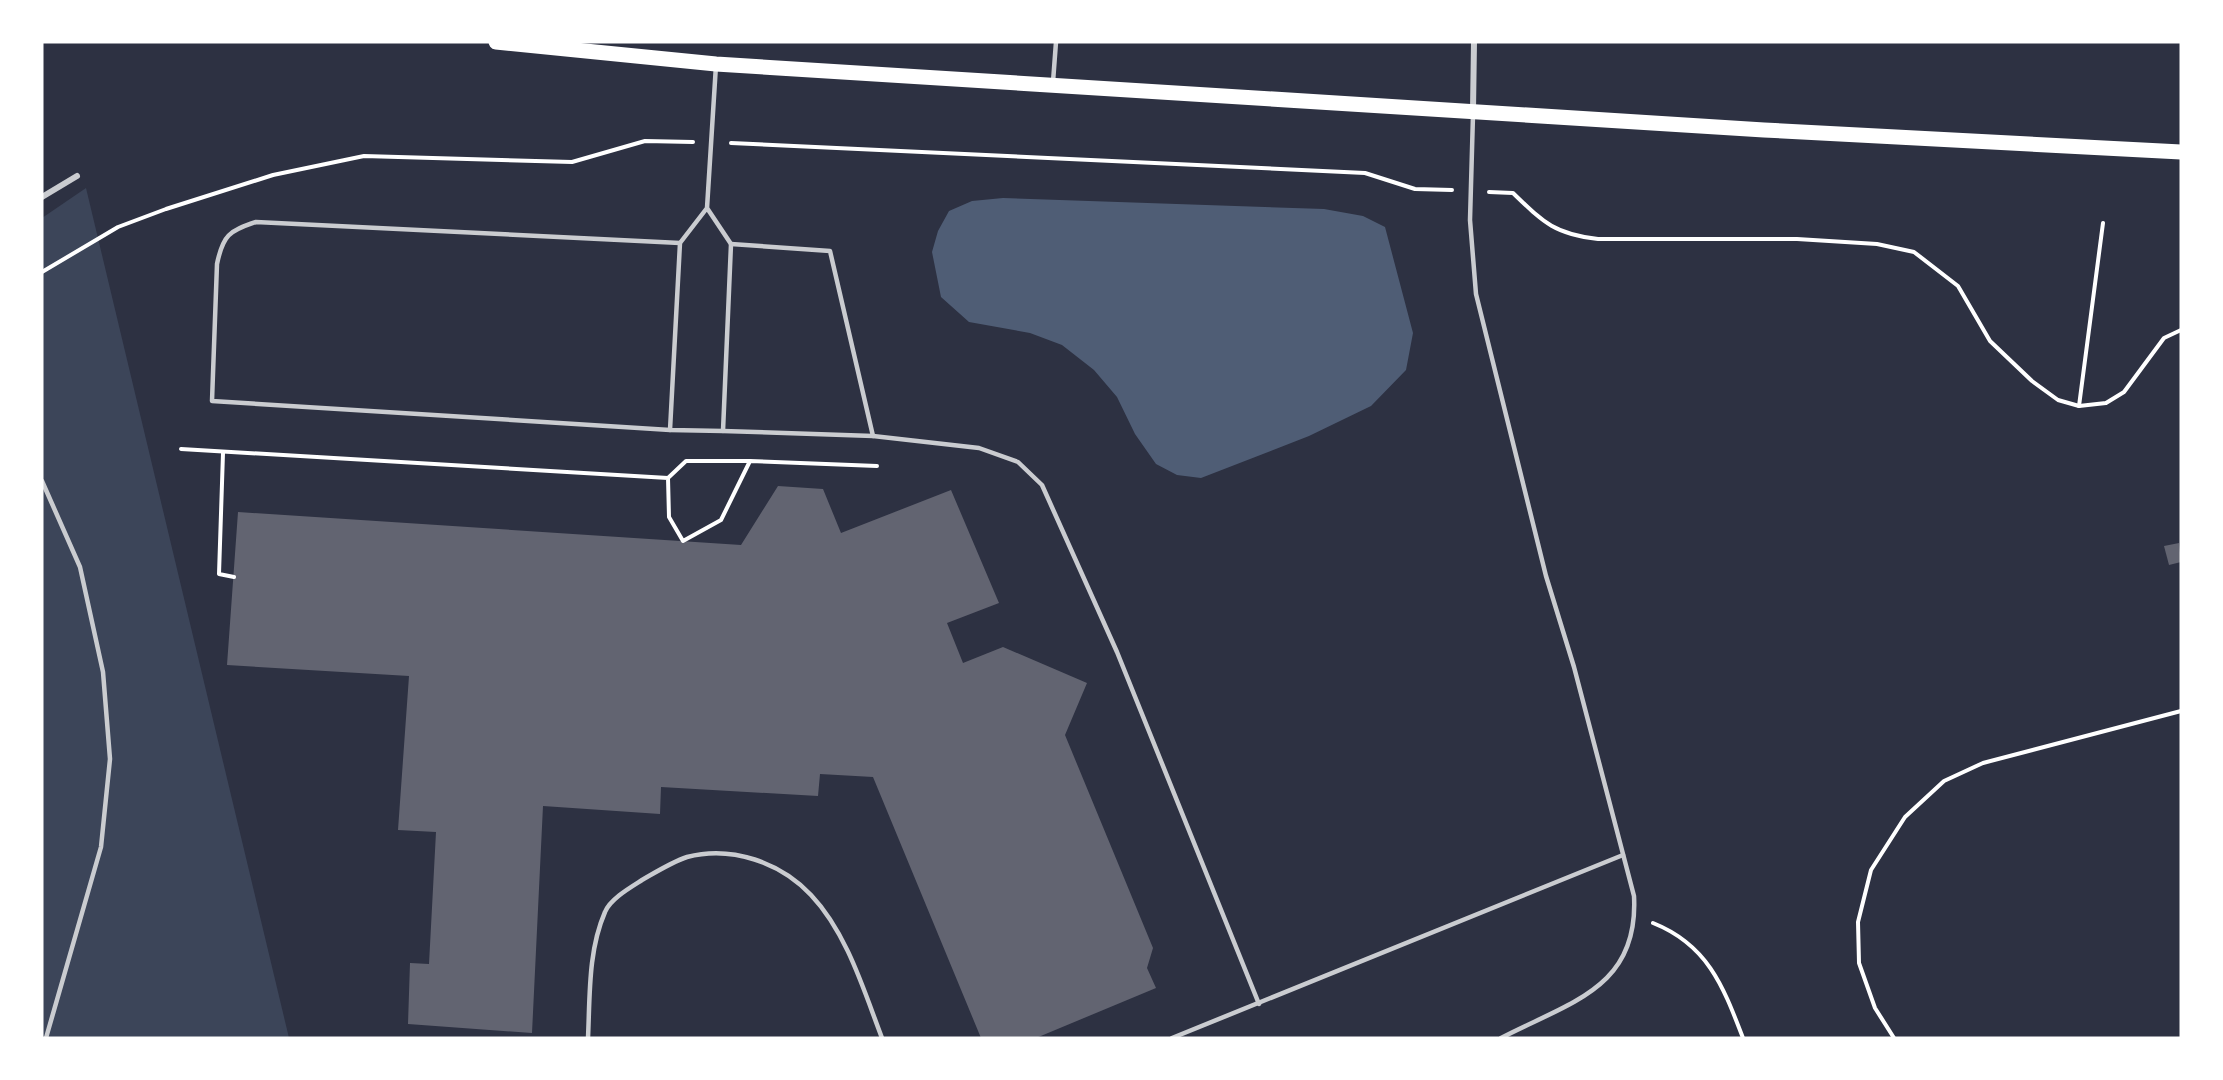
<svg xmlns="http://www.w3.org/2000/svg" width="2223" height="1080" font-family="'Noto Sans',sans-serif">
  <rect width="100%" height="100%" fill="#2d3142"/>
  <!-- green -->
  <path fill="#3c4559" d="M86 188 289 1038H42V218Z"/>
  <!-- water -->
  <path fill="#4f5d75" d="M1003 198 1324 209 1363 216 1385 227 1413 333 1406 370 1371 406 1309 436 1201 478 1177 475 1156 464 1135 434 1117 397 1094 370 1062 345 1030 333 969 322 941 297 932 252 938 231 949 211 972 201Z"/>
  <!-- building -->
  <g fill="#626471">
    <path d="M778 486 823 489 841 533 951 490 999 603 947 623 963 663 1003 647 1087 683 1065 735 1153 948 1147 968 1156 988 1036 1038H981L873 777 820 774 818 796 661 787 660 814 543 806 532 1033 408 1024 410 963 429 964 436 832 398 830 409 676 227 665 238 512 741 545Z"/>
    <path d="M2179 543 2181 562 2169 565 2164 546Z"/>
  </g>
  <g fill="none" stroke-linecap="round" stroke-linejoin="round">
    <!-- path -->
    <g stroke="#fff" stroke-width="4">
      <path d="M731 143 1365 173 1415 189 1452 190"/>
      <path d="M1489 192 1513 193C1543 222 1554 234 1598 239H1797L1877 244 1914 252 1958 286 1990 341 2032 381 2058 400 2079 406 2106 403 2124 392 2164 338 2181 330"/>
      <path d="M42 272 118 227 166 209 273 175 364 156 572 162 645 141 693 142"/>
      <path d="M2079 406 2103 223"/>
      <path d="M181 449 668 478 669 517 683 541 721 520 750 461 877 466"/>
      <path d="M223 453 219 574 234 577"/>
      <path d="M668 478 686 461H750"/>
      <path d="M1653 923C1708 945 1723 986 1743 1038"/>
      <path d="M1894 1038 1875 1008 1859 963 1858 922 1871 870 1905 817 1944 781 1983 763 2181 711"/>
    </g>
    <!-- service -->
    <g stroke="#caccd0" stroke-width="4.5">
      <path d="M1053 82 1056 42"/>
      <path d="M1473 115 1470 220 1476 294 1546 576 1574 667 1634 896C1639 988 1570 1002 1501 1038"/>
      <path d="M707 208 731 244 723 431 670 430 680 243 707 208 716 65"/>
      <path d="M731 244 830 251 873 436"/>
      <path d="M670 430 212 401 217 264C223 235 229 231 256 222L680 243"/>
      <path d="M723 431 873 436 979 448 1018 462 1042 485 1117 652 1259 1004"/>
      <path d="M42 481 80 567 103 672 110 759 101 847 46 1038"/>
      <path d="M588 1038C590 996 588 951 605 912 610 899 631 887 642 880 656 872 672 862 687 857 732 845 781 863 811 895 847 933 864 991 882 1038"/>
      <path d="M1172 1038 1623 855"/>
    </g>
    <!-- minor -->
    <g stroke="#caccd0" stroke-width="6">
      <path d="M1473 110 1474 42"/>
      <path d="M42 197 77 176"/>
    </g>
    <!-- primary -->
    <path stroke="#fff" stroke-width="15" d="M496 42 716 64 1764 130 2181 152"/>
  </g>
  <!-- border -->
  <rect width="2223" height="1080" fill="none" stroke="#ffffff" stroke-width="87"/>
</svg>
